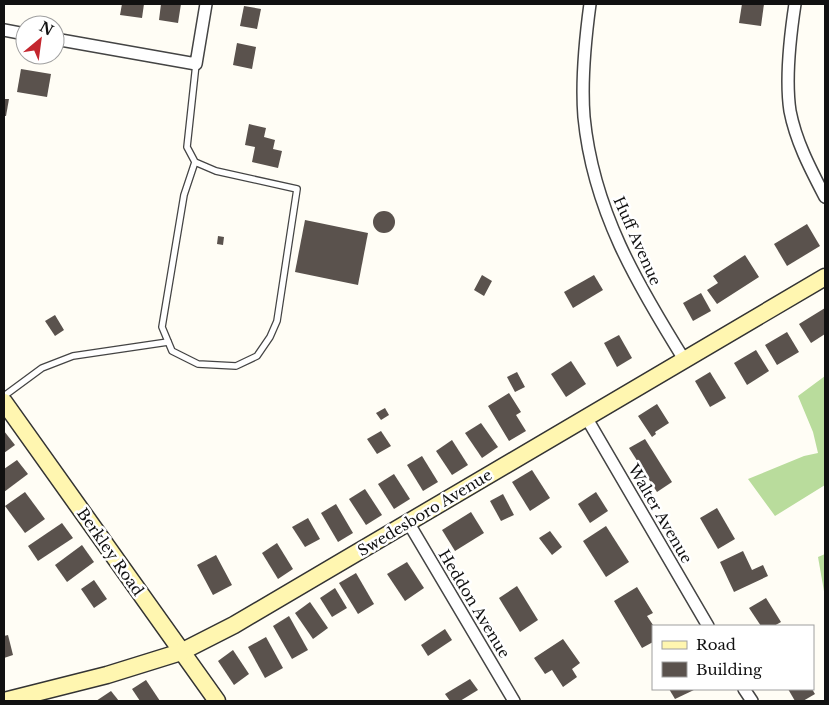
<svg xmlns="http://www.w3.org/2000/svg" width="829" height="705" font-family="'Libre Baskerville',serif">
  <rect width="100%" height="100%" fill="#fffdf5"/>
  <!-- forest -->
  <g fill="#b9dc9c">
    <path d="M825,376V485L775,516L748,479L804,456L818,453L813,432L798,396Z"/>
    <path d="M825,554V597L818,557Z"/>
  </g>
  <!-- building -->
  <g fill="#5a524d">
    <path d="M122,4H144L142,18L120,15Z"/>
    <path d="M161,4H181L178,23L159,20Z"/>
    <path d="M742,4H764L761,26L739,23Z"/>
    <path d="M244,6L261,9L257,29L240,26Z"/>
    <path d="M237,43L256,47L252,69L233,65Z"/>
    <path d="M21,69L51,74L47,97L17,92Z"/>
    <path d="M4,99H9L6,116H4Z"/>
    <path d="M249,124L266,128L264,137L275,140L273,149L282,151L278,168L252,162L255,147L245,145Z"/>
    <circle cx="384" cy="222" r="11"/>
    <path d="M305,220L368,233L358,285L295,272Z"/>
    <path d="M807,224L820,246L787,266L774,244Z"/>
    <path d="M218,236L224,237L223,245L217,244Z"/>
    <path d="M745,255L759,277L717,304L707,290L718,283L713,276Z"/>
    <path d="M482,275L492,281L484,296L474,290Z"/>
    <path d="M594,275L603,290L573,308L564,292Z"/>
    <path d="M701,293L711,311L693,321L683,303Z"/>
    <path d="M825,308V334L811,343L799,324Z"/>
    <path d="M55,315L64,330L55,336L45,321Z"/>
    <path d="M787,332L799,352L777,365L765,345Z"/>
    <path d="M619,335L632,358L617,367L604,343Z"/>
    <path d="M756,350L769,371L747,385L734,363Z"/>
    <path d="M571,361L586,384L566,397L551,374Z"/>
    <path d="M517,372L525,387L515,392L507,377Z"/>
    <path d="M710,372L726,398L710,407L695,381Z"/>
    <path d="M509,393L521,412L516,415L526,431L509,441L488,406Z"/>
    <path d="M657,404L669,423L655,432L656,434L652,437L638,416Z"/>
    <path d="M385,408L389,415L381,420L376,413Z"/>
    <path d="M481,423L498,447L482,458L465,433Z"/>
    <path d="M4,431L15,445L4,453Z"/>
    <path d="M381,431L391,446L377,454L367,439Z"/>
    <path d="M645,439L672,482L657,492L629,448Z"/>
    <path d="M452,440L468,465L452,475L436,451Z"/>
    <path d="M422,456L438,482L423,491L407,465Z"/>
    <path d="M17,460L28,474L4,492V469Z"/>
    <path d="M532,470L550,498L530,511L512,482Z"/>
    <path d="M394,474L410,499L394,509L378,484Z"/>
    <path d="M365,489L382,515L366,525L349,499Z"/>
    <path d="M25,492L45,519L25,533L5,506Z"/>
    <path d="M596,492L608,511L590,523L578,504Z"/>
    <path d="M503,494L514,515L501,521L490,501Z"/>
    <path d="M336,504L353,533L338,542L321,513Z"/>
    <path d="M717,508L735,539L718,549L700,518Z"/>
    <path d="M471,512L484,533L455,551L442,530Z"/>
    <path d="M308,518L320,539L305,547L292,527Z"/>
    <path d="M62,523L73,538L38,561L28,546Z"/>
    <path d="M606,526L629,562L606,577L583,541Z"/>
    <path d="M550,531L562,547L552,555L539,538Z"/>
    <path d="M277,543L293,569L278,579L262,553Z"/>
    <path d="M82,545L94,562L67,582L55,565Z"/>
    <path d="M743,551L752,570L763,565L768,576L734,592L720,562Z"/>
    <path d="M216,555L232,585L213,595L197,565Z"/>
    <path d="M407,562L424,588L405,601L387,574Z"/>
    <path d="M356,573L374,604L358,614L339,583Z"/>
    <path d="M94,580L107,599L94,608L81,589Z"/>
    <path d="M517,586L538,620L520,632L499,598Z"/>
    <path d="M637,587L653,613L647,616L653,625V642L642,648L614,601Z"/>
    <path d="M335,588L347,608L332,617L320,598Z"/>
    <path d="M766,598L781,622L774,626H761L749,608Z"/>
    <path d="M310,602L328,628L313,639L295,613Z"/>
    <path d="M289,616L308,650L292,659L273,626Z"/>
    <path d="M445,629L452,640L428,656L421,645Z"/>
    <path d="M8,635L13,655L4,658V636Z"/>
    <path d="M266,637L283,668L265,678L248,647Z"/>
    <path d="M563,639L580,663L572,669L577,677L563,687L552,670L545,674L534,658Z"/>
    <path d="M233,650L249,674L234,685L218,661Z"/>
    <path d="M470,679L478,690L460,701H450L445,694Z"/>
    <path d="M146,680L160,701H140L132,689Z"/>
    <path d="M669,689H696L675,699Z"/>
    <path d="M788,689H812L815,694L803,701H795Z"/>
    <path d="M111,691L119,701H96Z"/>
  </g>
  <g fill="none" stroke-linecap="round" stroke-linejoin="round">
    <!-- lane casing -->
    <g stroke="#444" stroke-width="8">
      <g id="lane">
        <path d="M195,162L184,195L162,327L172,351L198,364L236,366L257,356L270,337L277,321L297,189L216,171L195,162L187,147L196,64"/>
        <path d="M4,396L42,368L73,356L168,342"/>
      </g>
    </g>
    <!-- street casing -->
    <g stroke="#444" stroke-width="14">
      <g id="street">
        <path d="M590,4C585,41 581,80 584,117C593,210 637,284 685,361"/>
        <path d="M795,4C790,37 785,78 790,111C796,142 811,170 825,197"/>
        <path d="M4,30L25,34"/>
        <path d="M55,39L196,64L206,4"/>
        <path d="M586,417L708,626"/>
        <path d="M408,522L514,701"/>
        <path d="M744,689L752,701"/>
      </g>
    </g>
    <!-- secondary casing -->
    <g stroke="#333" stroke-width="19">
      <g id="secondary">
        <path d="M4,402L217,701"/>
        <path d="M4,701L107,675L181,652L234,625L825,277"/>
      </g>
    </g>
    <!-- lane -->
    <use href="#lane" stroke="#fff" stroke-width="5.5"/>
    <!-- street -->
    <use href="#street" stroke="#fff" stroke-width="11"/>
    <!-- secondary -->
    <use href="#secondary" stroke="#fff6b0" stroke-width="16"/>
  </g>
  <g text-anchor="middle" stroke-width="5" stroke-linejoin="round" paint-order="stroke">
    <!-- street labels -->
    <g font-size="15" fill="#111" stroke="#fff">
      <text transform="translate(637 241) rotate(66)" y="5">Huff Avenue</text>
      <text transform="translate(425 513) rotate(-31)" y="5">Swedesboro Avenue</text>
      <text transform="translate(660 514) rotate(60)" y="5">Walter Avenue</text>
      <text transform="translate(110 552) rotate(55)" y="5">Berkley Road</text>
      <text transform="translate(474 604) rotate(59)" y="5">Heddon Avenue</text>
    </g>
  </g>
  <!-- border -->
  <rect width="829" height="705" fill="none" stroke="#111111" stroke-width="10"/>
  <!-- legend -->
  <rect x="652" y="625" width="162" height="65" fill="#ffffff" stroke="#a0a0a0"/>
  <rect x="662" y="641" width="25" height="8" fill="#fff6b0" stroke="#a0a0a0"/>
  <text x="696" y="650" font-size="15" fill="#111111">Road</text>
  <rect x="662" y="662" width="25" height="15" fill="#5a524d" stroke="#a0a0a0"/>
  <text x="696" y="675" font-size="15" fill="#111111">Building</text>
  <!-- north arrow -->
  <g transform="translate(40 40) rotate(29)"><circle r="24" fill="#ffffff" stroke="#a0a0a0"/>
  <path d="M0-4L9 19L0 12L-9 19Z" fill="#c4262e"/>
  <text y="-8" font-size="14" font-weight="bold" text-anchor="middle" fill="#111111">N</text>
  </g>
</svg>
